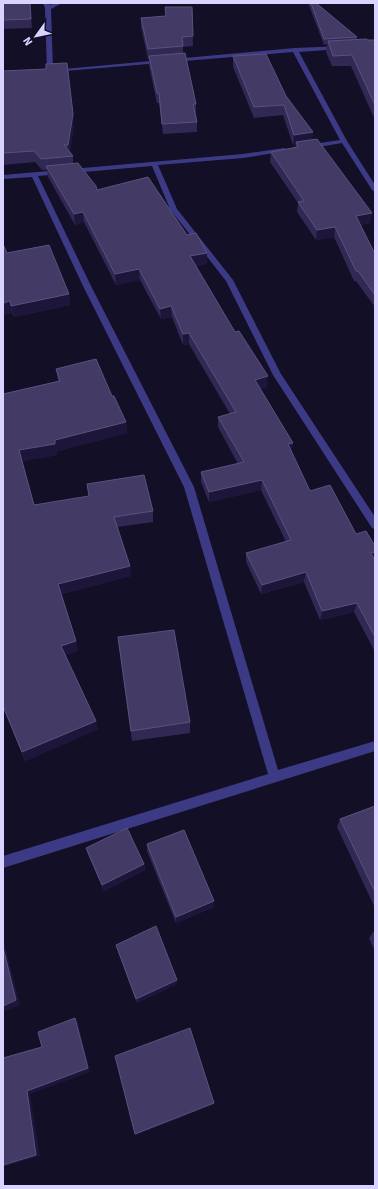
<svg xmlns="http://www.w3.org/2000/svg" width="378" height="1189" font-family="Signika,sans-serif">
  <rect width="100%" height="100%" fill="#130f26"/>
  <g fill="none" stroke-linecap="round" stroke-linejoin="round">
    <!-- street -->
    <g fill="#3d3a85" fill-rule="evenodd">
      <path d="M43,3H49L50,5L54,3H62L51,9L53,70L295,48L342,46V48L340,49L299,52L347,141L375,185V192L372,190L342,143L307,149L304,147L307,145L340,140L293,52L53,72L50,74L47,72L45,8Z"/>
      <path d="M284,148L286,149V151L243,158L158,165L177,209L233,280L281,374L375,517V529L372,528L273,375L226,281L170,209L152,166L38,176L91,286L194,487L278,770L375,741V751L3,868V856L268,774L184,487L83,286L32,177L3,179V175L243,154Z"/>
    </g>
  </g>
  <!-- wall -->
  <g fill="#312854">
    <path d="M3,3H30L32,28L3,29Z"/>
    <path d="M308,3H316L357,37V39L368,40H375V120L351,66H332L326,52L327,44L324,45Z"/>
    <path d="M192,7L193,46L183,47V53L196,104V114L197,122V132L163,134L159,103H157L149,66V59H148L141,27V18L166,16Z"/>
    <path d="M233,56L286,96L313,132L312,139L372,213L370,223L360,225L375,254V307L356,281H354L334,237L316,240L297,212L298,203L270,162L271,152L295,147L296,145H293L283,115L254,118L233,67Z"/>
    <path d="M3,71L74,125L70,152L73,156V164L97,190L187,235L207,253V264L196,266L267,387L260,389L293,443L291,452L310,491L356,534L375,561V652L354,612L320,620L304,582L261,594L246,562V553L286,542L261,490L209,502L201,482V472L238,464L218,427V417L230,414L189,344L183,345L172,317L161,319L140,280L116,285L84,222L75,225L48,177L47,170H42L35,162L3,165Z"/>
    <path d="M7,253L69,294L70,305L14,317L12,313L3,315Z"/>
    <path d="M56,369L112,396L126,422L127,433L57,451V455L22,461L34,505L153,511V522L117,527L131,576L61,594L78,651L65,655L98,729L25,761L3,707V394L58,381Z"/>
    <path d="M118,637L190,722V733L132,741Z"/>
    <path d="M375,806V908L337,827L340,819Z"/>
    <path d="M147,844L214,907L176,923L147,851Z"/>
    <path d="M86,848L144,864L145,870L104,891L88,854Z"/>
    <path d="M375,931V952L369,938L373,932Z"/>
    <path d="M116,945L177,980V984L137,1003Z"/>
  </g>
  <!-- shaded-wall -->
  <g fill="#1d163a">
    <path d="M73,114L74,125L69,157L68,145Z"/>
    <path d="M313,132L311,143L296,142V145H293L294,135Z"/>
    <path d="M83,212L84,222L75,225L74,214Z"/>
    <path d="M372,213L370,223L354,226L356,216Z"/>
    <path d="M335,227L334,237L316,240L317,230Z"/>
    <path d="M207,253V264L190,267V256Z"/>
    <path d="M139,269L140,280L116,285L115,274Z"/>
    <path d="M69,294L70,305L14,317L11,306Z"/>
    <path d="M10,301L12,313L3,315V303Z"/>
    <path d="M171,306L172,317L161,319L160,309Z"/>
    <path d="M189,333V344L183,345V334Z"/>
    <path d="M268,376L267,387L254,390L255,380Z"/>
    <path d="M126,422L127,433L57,451V455L22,461L19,450L55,440Z"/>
    <path d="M293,443L291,453L288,444Z"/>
    <path d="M262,480L261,490L209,502V492Z"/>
    <path d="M375,552V561L371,553Z"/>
    <path d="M130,566L131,576L60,594L58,584Z"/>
    <path d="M306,572L304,582L261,594L262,585Z"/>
    <path d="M357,603L354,612L320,620L322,611Z"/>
    <path d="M76,641L78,651L63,655L61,646Z"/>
    <path d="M96,721L98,729L25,761L22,752Z"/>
    <path d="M144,864L145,870L104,891L102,885Z"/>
    <path d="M214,901V907L176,923V917Z"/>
    <path d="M3,937L20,1005L3,1012Z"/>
    <path d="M177,980V984L137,1003L136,999Z"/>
    <path d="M75,1018L78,1023L90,1072L30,1094L40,1156L3,1167V1165L27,1091Z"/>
    <path d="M214,1103L213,1105L136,1135L135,1134Z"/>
  </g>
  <!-- building -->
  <g fill="#433a66" stroke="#5a527e">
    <path d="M3,3H30L31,19L3,20Z"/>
    <path d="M311,3H316L357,37L324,39Z"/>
    <path d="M165,7H192L193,36L182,37L183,46L148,49L141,18L166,16Z"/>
    <path d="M366,39L368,40H375V105L352,55L333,56L328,41Z"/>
    <path d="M185,53L196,104H193L197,122L162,124L159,93H157L149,56Z"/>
    <path d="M266,54L286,96L313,132L294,135L284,105L254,107L233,56Z"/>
    <path d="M67,63L73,114L68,145H64L73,156L41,159L34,151L3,153V71L46,69V64Z"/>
    <path d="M317,139L372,213L356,216L375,254V295L358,271H356L335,227L317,230L298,202L304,201L271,152L298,147L296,142Z"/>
    <path d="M78,163L96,186L97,190L148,177L187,235L196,233L207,253L190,256L235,332L239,331L268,376L255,380L293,443L288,444L310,491L330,485L356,534L366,531L375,546V552L371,553L375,561V637L357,603L322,611L306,572L262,585L246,553L291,540L262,480L209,492L201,472L244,462L218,417L236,412L189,333L183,334L171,306L160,309L139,269L115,274L83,212L74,214L46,166Z"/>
    <path d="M3,244L7,253L49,245L69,294L11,306L10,301L3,303Z"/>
    <path d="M96,359L112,396H114L126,422L55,440V444L19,450L34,505L89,496L87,484L144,475L153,511L114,517L130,566L58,584L76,641L61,646L96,721L22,752L3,706V394L60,381L56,369Z"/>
    <path d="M174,630L190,722L131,731L118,637Z"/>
    <path d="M375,806V892L340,819Z"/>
    <path d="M127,828L144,864L102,885L86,848Z"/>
    <path d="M184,830L214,901L176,917L147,844Z"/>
    <path d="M156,926L177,980L136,999L116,945Z"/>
    <path d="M3,947L16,1000L3,1006Z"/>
    <path d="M75,1018L88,1068L27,1091L36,1155L3,1165V1058L42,1047L38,1032Z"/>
    <path d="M190,1028L214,1103L135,1134L115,1056Z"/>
  </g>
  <!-- border -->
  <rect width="378" height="1189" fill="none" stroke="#d9d4ff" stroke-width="8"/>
  <!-- north arrow -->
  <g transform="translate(36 36) rotate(237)" stroke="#130f26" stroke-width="3" paint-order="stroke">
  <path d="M0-3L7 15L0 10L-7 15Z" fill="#d9d4ff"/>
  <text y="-6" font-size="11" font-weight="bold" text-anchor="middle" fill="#d9d4ff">N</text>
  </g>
</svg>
